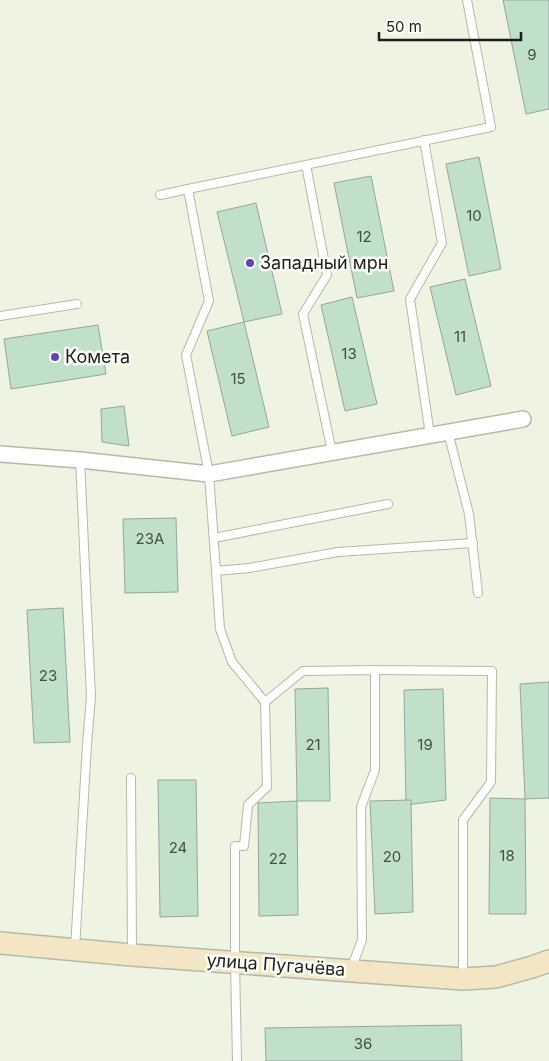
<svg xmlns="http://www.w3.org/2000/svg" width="549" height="1061" font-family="Inter,sans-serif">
  <rect width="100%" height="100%" fill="#eef3e2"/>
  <!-- building -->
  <g fill="#c0e0c9" stroke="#97a69b">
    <path d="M503,0H549V109L526,114Z"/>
    <path d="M479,157L501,269L469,276L446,164Z"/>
    <path d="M371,176L394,291L357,298L334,183Z"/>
    <path d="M256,203L282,314L244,322L217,212Z"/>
    <path d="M465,279L491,386L456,395L430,287Z"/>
    <path d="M352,297L377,404L345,411L321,305Z"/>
    <path d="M244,322L269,427L232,436L207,331Z"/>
    <path d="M98,325L106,374L11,389L4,339Z"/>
    <path d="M124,406L129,446L102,442L101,409Z"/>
    <path d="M176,518L178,592L125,593L123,519Z"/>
    <path d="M63,608L70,742L34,743L27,610Z"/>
    <path d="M549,682V798L525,799L520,684Z"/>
    <path d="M328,688L330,801H297L295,689Z"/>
    <path d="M443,689L446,800L406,805L404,690Z"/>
    <path d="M158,780H196L198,916L160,917Z"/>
    <path d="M490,798L525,799L526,914H489Z"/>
    <path d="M411,800L413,912L375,914L370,801Z"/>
    <path d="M297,801L298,915L259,916L258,803Z"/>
    <path d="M461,1025L462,1061H266L265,1028Z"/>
  </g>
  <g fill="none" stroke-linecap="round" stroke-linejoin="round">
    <!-- lane casing -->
    <g stroke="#b4baa9" stroke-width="10">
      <g id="lane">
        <path d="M467,0L491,127L188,189L209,301L186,355L209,474L216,571L249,568L338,552L473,543"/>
        <path d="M424,140L442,243L410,299L430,435"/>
        <path d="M306,165L327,275L303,314L332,452"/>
        <path d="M160,195L188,189"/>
        <path d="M0,316L77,304"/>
        <path d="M448,432L469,514L478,593"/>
        <path d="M214,538L388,504"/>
        <path d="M216,571L220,629L232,662L265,702L267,787L248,805L244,846H235V962L237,1061"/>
        <path d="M375,670L492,671L491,782L463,820V979"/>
        <path d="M265,702L303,671L375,670V770L361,807L362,940L351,969"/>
        <path d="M131,778L132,954"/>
        <path d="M75,949L87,744L91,697L80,460"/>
      </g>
    </g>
    <!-- street casing -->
    <g stroke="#b4baa9" stroke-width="18">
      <path id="street" d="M0,454L80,460L209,474L523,419"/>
    </g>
    <!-- secondary casing -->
    <g stroke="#b4baa9" stroke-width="24">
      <path id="secondary" d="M0,943L132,955L463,979L496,977L532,967L549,961"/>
    </g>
    <!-- lane -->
    <use href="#lane" stroke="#fff" stroke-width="8"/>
    <!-- street -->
    <use href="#street" stroke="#fff" stroke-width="15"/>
    <!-- secondary -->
    <use href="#secondary" stroke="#f3e6c5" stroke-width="21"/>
  </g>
  <!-- markers -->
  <g fill="#5f44bd" stroke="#fdfffb" stroke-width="2">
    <circle cx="250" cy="263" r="5"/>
    <circle cx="55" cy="357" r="5"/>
  </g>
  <g text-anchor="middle" stroke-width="5" stroke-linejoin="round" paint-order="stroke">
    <!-- number labels -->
    <g font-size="15" fill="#464e44">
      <text x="532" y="60">9</text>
      <text x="474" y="221">10</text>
      <text x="364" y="242">12</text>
      <text x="460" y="342">11</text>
      <text x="349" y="359">13</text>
      <text x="238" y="384">15</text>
      <text x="150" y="544">23А</text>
      <text x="48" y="681">23</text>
      <text x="313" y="750">21</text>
      <text x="425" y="750">19</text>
      <text x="178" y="853">24</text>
      <text x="507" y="861">18</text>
      <text x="392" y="862">20</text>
      <text x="278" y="864">22</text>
      <text x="363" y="1049">36</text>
    </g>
    <!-- poi labels -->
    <g font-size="18" fill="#1d1e18" stroke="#fdfffb" text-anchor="start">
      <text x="260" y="269">Западный мрн</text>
      <text x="65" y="363">Комета</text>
    </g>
    <!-- street labels -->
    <g font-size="18" fill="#1d1e18" stroke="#fdfffb">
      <text transform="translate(276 965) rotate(4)" y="6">улица Пугачёва</text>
    </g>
  </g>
  <!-- scale -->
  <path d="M379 32v8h142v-8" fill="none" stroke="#1d1e18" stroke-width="2.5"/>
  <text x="386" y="32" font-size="15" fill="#1d1e18" stroke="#fdfffb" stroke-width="4" paint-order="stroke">50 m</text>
</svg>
